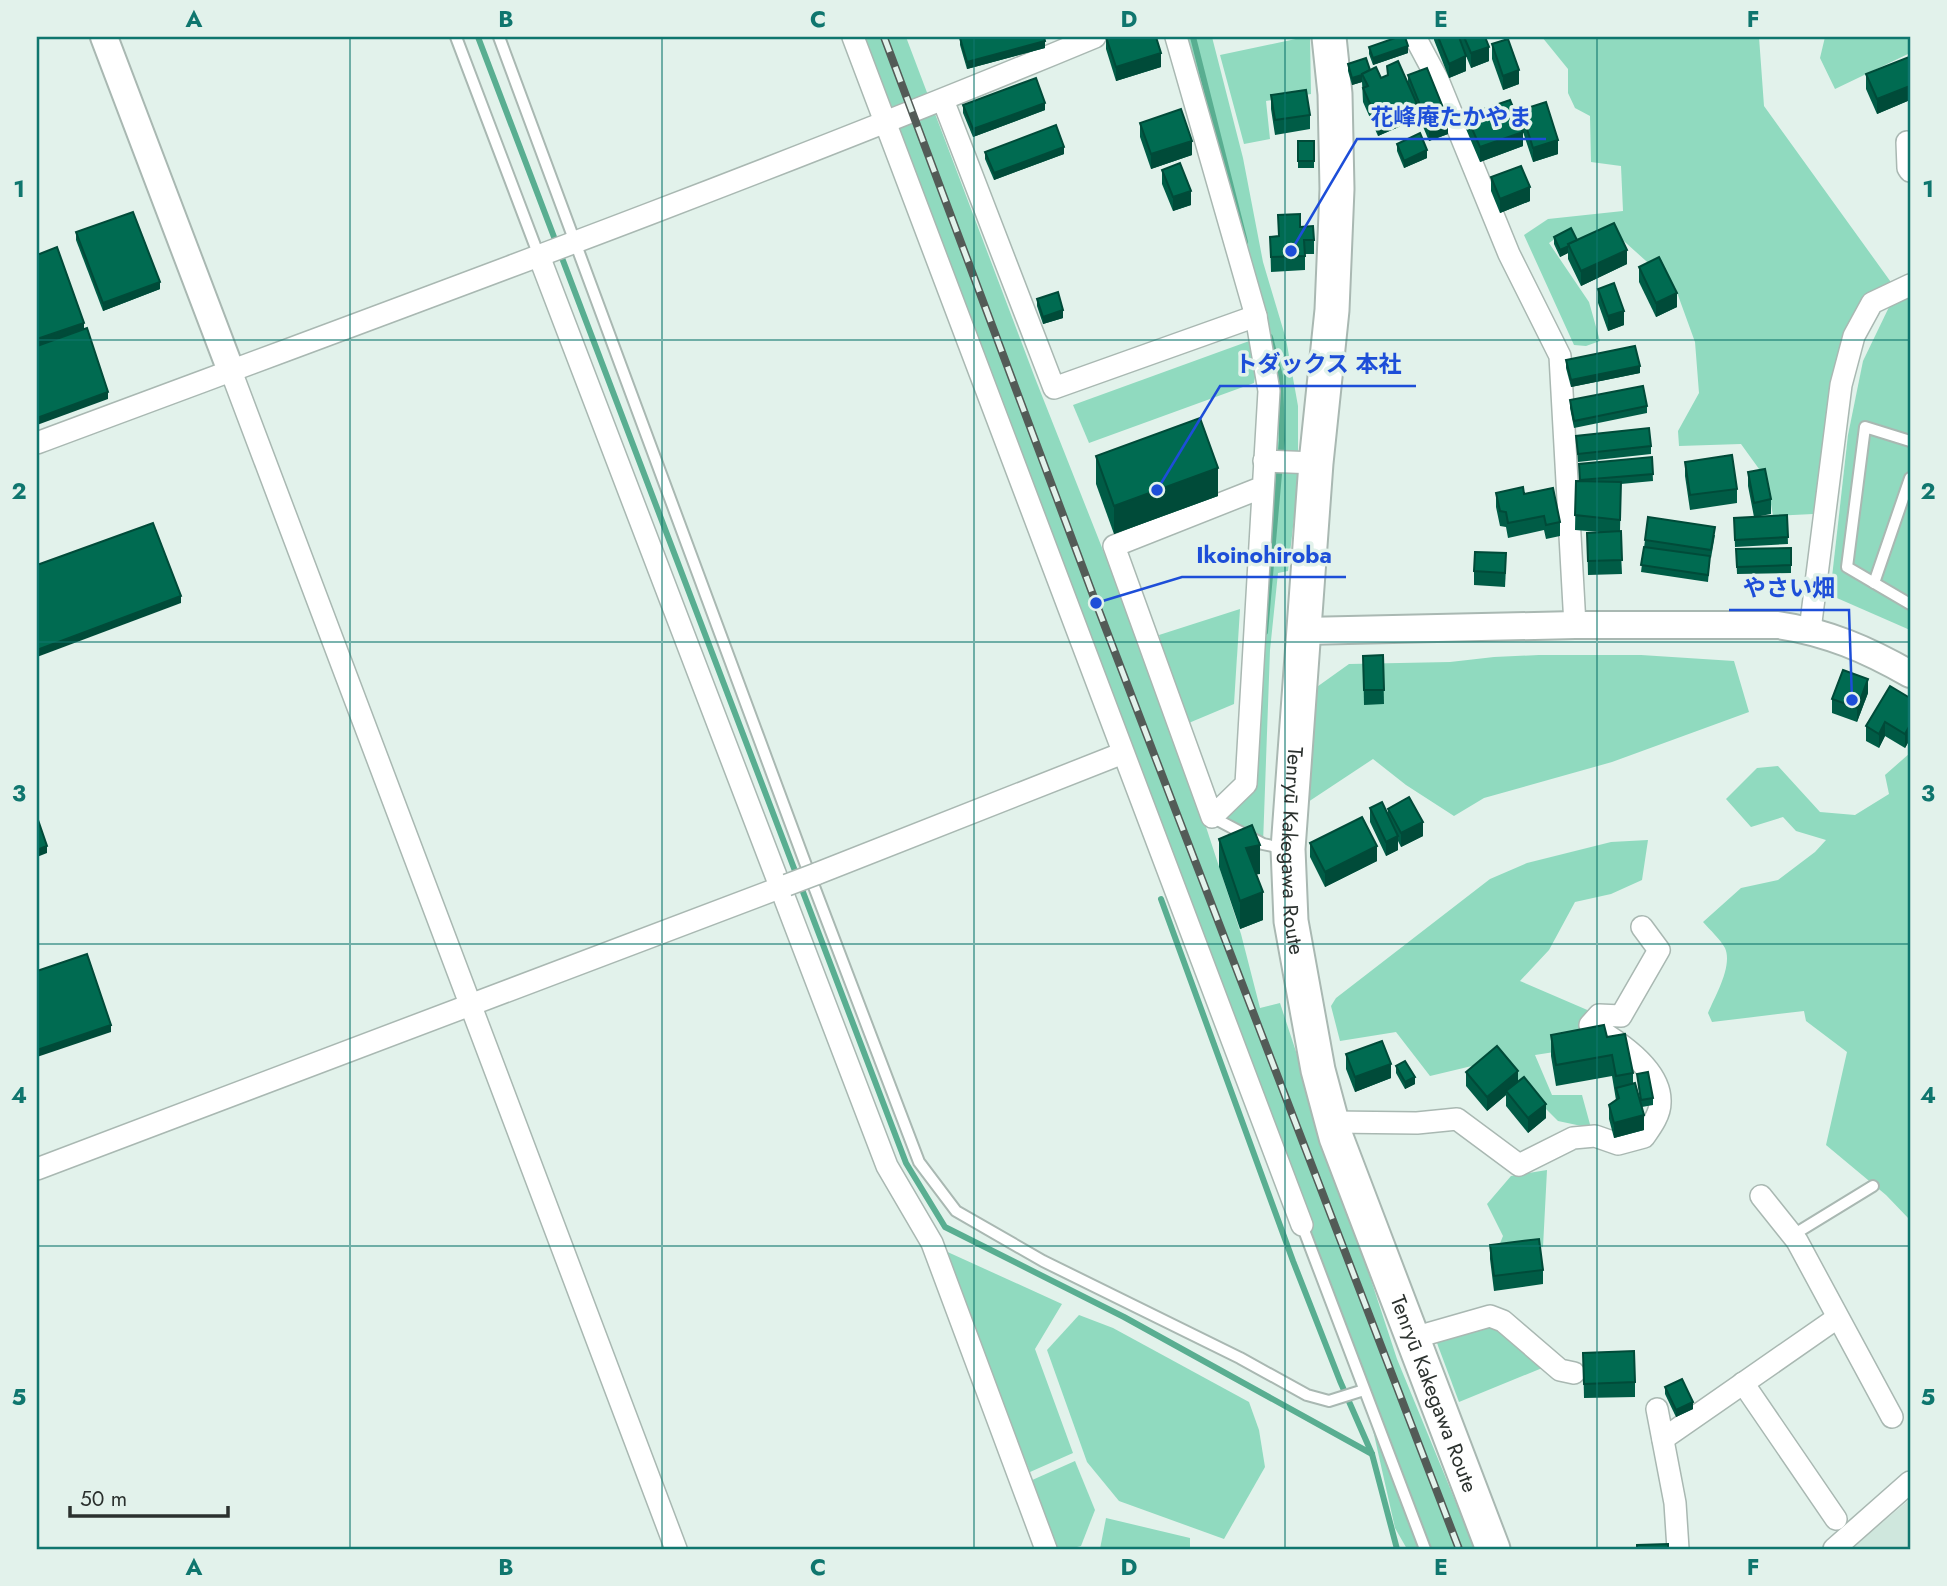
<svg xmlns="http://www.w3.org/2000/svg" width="1947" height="1586" font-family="Jost,'Noto Sans JP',sans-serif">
  <rect width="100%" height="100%" fill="#e2f2eb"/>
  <!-- built -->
  <path fill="#cfe7dd" d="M1910,1499V1549H1851Z"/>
  <!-- green -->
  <g fill="#90dabf">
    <path d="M860,37H906L1035,378L1176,735L1241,934L1260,1008L1280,1003L1397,1359L1475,1549H1407L1395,1528L1364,1390L1306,1218Z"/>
    <path d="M1180,37H1212L1243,158L1263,262L1286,339L1298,406V483L1288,571L1278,573L1270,650L1263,844L1211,815L1246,784L1270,406Z"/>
    <path d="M1305,37H1310L1311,94L1266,101L1270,139L1244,144L1220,55Z"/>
    <path d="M1542,37H1759L1764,106L1893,285L1854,336L1813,514L1773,516L1767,480L1741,444L1679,446L1678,431L1699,393L1695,342L1675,287L1616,234L1582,246L1568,230L1549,243L1589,302L1600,341L1586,346L1574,345L1524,235L1548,219L1623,211L1621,166L1591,162L1590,116L1575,108L1568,93V69Z"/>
    <path d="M1825,37H1910V56L1908,54L1835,89L1820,58Z"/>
    <path d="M1910,288V630L1830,595L1848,435L1863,361L1890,305Z"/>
    <path d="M1252,340L1257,365L1254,383L1089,443L1073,405Z"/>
    <path d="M1240,609L1234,704L1184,725L1159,635Z"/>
    <path d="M1539,655H1641L1734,661L1749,712L1612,762L1484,798L1454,816L1406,785L1373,759L1308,802L1314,689L1349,664L1450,662L1494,657Z"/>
    <path d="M1910,753V1220L1886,1195L1826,1145L1847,1052L1806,1021L1804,1011L1712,1022L1708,1013C1715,996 1733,966 1725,948C1720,939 1710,930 1703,922L1741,888L1778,880L1815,852L1826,840L1796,831L1783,817L1751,827L1726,799L1757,768L1778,766L1820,812L1855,815L1889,794L1885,775Z"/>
    <path d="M1648,840L1642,880L1611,894L1575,902L1549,950L1520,981L1599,1015L1619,1042L1535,1055L1552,1095H1582L1591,1128L1558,1121L1497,1060L1430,1076L1396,1032L1340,1041L1331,1006L1336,998L1490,879L1527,863L1611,842Z"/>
    <path d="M1547,1170L1543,1247L1497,1251L1503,1236L1487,1204L1511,1176Z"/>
    <path d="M941,1249L1062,1304L1035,1349L1073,1453L1030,1472Z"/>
    <path d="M1079,1315L1113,1328L1249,1402L1259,1430L1265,1467L1224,1539L1119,1501L1087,1462L1047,1350Z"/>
    <path d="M1485,1319L1547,1366L1459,1402L1431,1327Z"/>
    <path d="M1075,1461L1095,1510L1081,1546L1069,1549H1056L1030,1481Z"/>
    <path d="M1106,1518L1190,1538V1549H1100Z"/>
  </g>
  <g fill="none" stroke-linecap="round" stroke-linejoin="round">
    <!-- stream -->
    <g stroke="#59ae91" stroke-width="6">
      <path d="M478,37L906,1163L945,1227L1124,1317L1372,1454"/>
      <path d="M1193,37L1245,242"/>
      <path d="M1265,632L1282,440L1280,376L1270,337"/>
      <path d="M1161,899L1293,1261L1340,1381L1372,1454L1397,1549"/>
    </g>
    <!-- service casing -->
    <g stroke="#a9b8b2" stroke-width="14">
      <g id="service">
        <path d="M456,37L539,256"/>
        <path d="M499,37L810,876L919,1162L956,1211L1043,1261L1240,1358L1307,1395L1329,1401L1364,1390"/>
        <path d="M1910,441L1865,427L1847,567L1910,604"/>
        <path d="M1874,583L1910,478"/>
        <path d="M1212,817L1263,844L1286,849"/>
        <path d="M1302,1225L1425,1549"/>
        <path d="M1793,1235L1873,1186"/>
      </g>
    </g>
    <!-- minor casing -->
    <g stroke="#a9b8b2" stroke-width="24">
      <g id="minor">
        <path d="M853,37L1302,1225"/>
        <path d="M1176,37L1256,316L1269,391L1246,784L1212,817L1114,546L1263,487"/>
        <path d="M1415,37L1438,80L1509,254L1560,356L1575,625"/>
        <path d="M943,100L1054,388L1256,316"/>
        <path d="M1907,142L1908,168L1910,171"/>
        <path d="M539,256L887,1166L932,1243L1046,1549"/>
        <path d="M231,371L676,1549"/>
        <path d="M37,443C391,311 746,182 1095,37"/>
        <path d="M1264,461L1316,463"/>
        <path d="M1810,630L1841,385L1854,336L1872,303L1910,285"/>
        <path d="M816,874L1123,753"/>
        <path d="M1332,1122L1417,1123L1457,1119L1519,1165L1573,1138L1595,1136L1618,1144L1644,1137C1651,1127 1660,1115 1660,1103C1662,1069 1615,1039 1590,1025L1599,1015L1621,1016L1659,950L1642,927"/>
        <path d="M37,1169L787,885"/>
        <path d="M1761,1196L1797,1241L1892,1417"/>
        <path d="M1413,1338L1490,1316L1503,1321L1560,1370L1574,1373"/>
        <path d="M1743,1383L1836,1519"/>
        <path d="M1657,1409L1675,1503L1678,1549"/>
        <path d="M1663,1439L1837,1318"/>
        <path d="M1834,1549L1910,1482"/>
      </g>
    </g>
    <!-- tertiary casing -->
    <g stroke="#a9b8b2" stroke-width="30">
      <g id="tertiary">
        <path d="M104,37L231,371"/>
        <path d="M1304,631L1575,625H1778C1827,632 1868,650 1910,674"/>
      </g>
    </g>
    <!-- primary casing -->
    <g stroke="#a9b8b2" stroke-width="37">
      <g id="primary">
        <path id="s1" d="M1329,37L1335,94L1337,189L1332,310L1316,463L1288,849L1291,921L1318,1070L1336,1137L1493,1549"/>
      </g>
    </g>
    <!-- service -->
    <use href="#service" stroke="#fff" stroke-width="10"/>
    <!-- minor -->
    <use href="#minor" stroke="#fff" stroke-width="21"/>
    <!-- tertiary -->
    <use href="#tertiary" stroke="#fff" stroke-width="26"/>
    <!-- primary -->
    <use href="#primary" stroke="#fff" stroke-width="33"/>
    <!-- rail casing -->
    <g stroke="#535b57" stroke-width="8">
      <path id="rail" d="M884,37L1096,603L1459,1549"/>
    </g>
    <!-- rail -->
    <use href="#rail" stroke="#e2f2eb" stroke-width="5" stroke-dasharray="16" stroke-linecap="butt"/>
    <!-- minor-bridge casing -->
    <g stroke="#a9b8b2" stroke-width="24" stroke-linecap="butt">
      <path id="minor-bridge" d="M787,885L816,874"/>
    </g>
    <!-- minor-bridge -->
    <use href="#minor-bridge" stroke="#fff" stroke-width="21"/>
  </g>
  <!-- wall -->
  <g fill="#005c46">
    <path d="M1106,37H1156L1161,67L1116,81L1106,49Z"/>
    <path d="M1434,37H1485L1489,61L1471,68L1464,51L1466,71L1449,78L1434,40Z"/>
    <path d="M960,38L1045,48L967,69L960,45Z"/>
    <path d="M1492,44L1519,84L1503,90L1492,59Z"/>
    <path d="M1369,47L1408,53L1373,65L1369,54Z"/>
    <path d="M1910,60V100L1877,114L1866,89V74Z"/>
    <path d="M1348,64L1370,70L1381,78L1387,75V66L1408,84V75L1448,134L1429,141L1417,112V119L1378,136L1363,102L1362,82L1352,85L1348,71Z"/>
    <path d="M1271,95L1310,115V129L1275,135L1271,109Z"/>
    <path d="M963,105L1045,110L973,137L963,113Z"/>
    <path d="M1521,110L1558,154L1533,162L1523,132V146L1480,162L1466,129V115L1521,124Z"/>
    <path d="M1140,123L1192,155L1151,169L1140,137Z"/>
    <rect x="1298" y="141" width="16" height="27"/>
    <path d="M1397,144L1427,158L1404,168L1397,151Z"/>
    <path d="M985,152L1064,154L994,180L985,159Z"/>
    <path d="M1162,170L1191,205L1173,211L1162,184Z"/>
    <path d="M1491,177L1530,201L1500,213L1491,191Z"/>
    <path d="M1278,215L1300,227L1314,240V254H1305V270L1271,272L1270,237L1278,236Z"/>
    <path d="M76,232L160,289L103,311L76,240Z"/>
    <path d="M1554,237L1577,240L1627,264L1581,286L1568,259V253L1560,257L1554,244Z"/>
    <path d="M1639,267L1677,307L1656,317L1639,282Z"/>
    <path d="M1598,289L1624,325L1608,331L1598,303Z"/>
    <path d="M1037,299L1063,318L1043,324L1037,306Z"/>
    <path d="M1566,360L1640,373L1571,387L1566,368Z"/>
    <path d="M1570,400L1647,406V413L1574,428L1570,408Z"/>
    <path d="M1576,436L1651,446V454L1578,462Z"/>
    <path d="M1096,456L1218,496L1114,534L1096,484Z"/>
    <path d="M1652,457L1653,481L1621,484L1620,531L1622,574L1588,575L1587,533L1600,532L1575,530L1576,481H1580L1579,464Z"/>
    <path d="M1685,462L1737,489V503L1690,510L1685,476Z"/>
    <path d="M1748,472L1771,499V514L1755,517L1787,515L1788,544L1735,547L1734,518L1754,517L1748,486Z"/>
    <path d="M1496,493L1524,494L1560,522V536L1546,539L1544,530L1508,538L1506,527L1500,526L1496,507Z"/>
    <path d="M1715,535L1711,558L1710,557L1708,582L1641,572L1645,540Z"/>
    <path d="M1791,548V573L1737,574L1736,549Z"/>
    <path d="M1506,568L1505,587L1474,585V571Z"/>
    <path d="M1383,655L1384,704L1364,705L1363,656Z"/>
    <path d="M1868,693L1857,722L1832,713V699Z"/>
    <path d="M1910,698V739L1905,748L1885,736L1879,748L1866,741V726Z"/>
    <path d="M1370,808L1388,816V809L1423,836L1401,847L1398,841V850L1386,856L1370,822Z"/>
    <path d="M1219,839L1260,874H1256L1263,920L1240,929L1219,867Z"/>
    <path d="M1310,843L1377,861L1325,887L1310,857Z"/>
    <path d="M1551,1035L1607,1037L1633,1073V1084L1640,1100L1637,1074L1653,1098V1105L1642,1107L1644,1130L1614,1138L1609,1119V1105L1616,1100L1612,1076L1556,1086L1551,1056Z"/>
    <path d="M1346,1054L1391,1078L1355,1092L1346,1069Z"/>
    <path d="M1396,1066L1415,1084L1405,1089L1396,1073Z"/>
    <path d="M1466,1072L1518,1082L1546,1118L1528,1133L1506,1106V1095L1487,1111L1466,1086Z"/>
    <path d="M1490,1245L1543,1270V1284L1494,1291L1490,1259Z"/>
    <path d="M1583,1353L1635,1382V1397L1584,1398Z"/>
    <path d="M1665,1387L1693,1409L1676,1417L1665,1394Z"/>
  </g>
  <!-- shaded-wall -->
  <g fill="#004b39">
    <path d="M1045,41V48L967,69V62Z"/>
    <path d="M1408,46V53L1373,65V58Z"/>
    <path d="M1489,47V61L1471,68V53Z"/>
    <path d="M1161,53V67L1116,81V67Z"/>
    <path d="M1466,56V71L1449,78V64Z"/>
    <path d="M1519,70V84L1503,90V76Z"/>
    <path d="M1362,75V82L1352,85V78Z"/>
    <path d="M1910,86V100L1877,114V99Z"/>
    <path d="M1045,103V110L973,137V129Z"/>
    <path d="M1417,104V119L1378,136V122Z"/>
    <path d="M1448,120V134L1429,141V127Z"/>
    <path d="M1523,132V146L1480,162V147Z"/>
    <path d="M1558,140V154L1533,162V148Z"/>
    <path d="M1192,141V155L1151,169V154Z"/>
    <path d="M1064,147V154L994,180V173Z"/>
    <path d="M1427,150V158L1404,168V161Z"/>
    <path d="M1530,187V201L1500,213V199Z"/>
    <path d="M1191,191V205L1173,211V197Z"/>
    <path d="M1568,246V253L1560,257V250Z"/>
    <path d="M1627,250V264L1581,286V271Z"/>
    <path d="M160,282V289L103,311V303Z"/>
    <path d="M1677,293V307L1656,317V303Z"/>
    <path d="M1063,310V318L1043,324V317Z"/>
    <path d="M1624,311V325L1608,331V316Z"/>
    <path d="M84,323V330L37,346V339Z"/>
    <path d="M1640,366V373L1571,387V380Z"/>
    <path d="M108,392V399L37,425V418Z"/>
    <path d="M1218,468V496L1114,534V506Z"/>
    <path d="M181,596V603L37,657V650Z"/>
    <path d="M1868,679V693L1857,722V708Z"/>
    <path d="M1885,722V736L1879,748V734Z"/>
    <path d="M1910,725V739L1905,748V734Z"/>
    <path d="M1423,822V836L1401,847V833Z"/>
    <path d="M1398,836V850L1386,856V842Z"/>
    <path d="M1260,845V874L1246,876V848Z"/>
    <path d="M47,846V853L37,857V850Z"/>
    <path d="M1377,846V861L1325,887V872Z"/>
    <path d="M1263,892V920L1240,929V901Z"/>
    <path d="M111,1025V1032L37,1057V1050Z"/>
    <path d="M1391,1064V1078L1355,1092V1077Z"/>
    <path d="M1518,1071V1085L1506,1091V1095L1487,1111V1097Z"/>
    <path d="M1415,1077V1084L1405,1089V1082Z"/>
    <path d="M1546,1104V1118L1528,1133V1118Z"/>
    <path d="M1644,1115V1130L1614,1138V1123Z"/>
    <path d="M1693,1402V1409L1676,1417V1410Z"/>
  </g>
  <!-- building -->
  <g fill="#006b51" stroke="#004b39" stroke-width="2">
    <path d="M966,37H1044L1045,41L967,62L960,38Z"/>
    <path d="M1106,37H1156L1161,53L1116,67Z"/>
    <path d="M1398,37H1405L1408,46L1373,58L1369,47Z"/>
    <path d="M1438,37H1459L1466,56L1449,64Z"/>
    <path d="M1464,37H1485L1489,47L1471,53Z"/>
    <path d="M1508,39L1519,70L1503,76L1492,44Z"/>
    <path d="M1909,57L1910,60V86L1877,99L1866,74Z"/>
    <path d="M1366,58L1370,70L1362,74V75L1352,78L1348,64Z"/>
    <path d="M1398,61L1417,104L1378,122L1363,88L1368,86L1362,74L1376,67L1381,78L1388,75L1387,66Z"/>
    <path d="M1427,68L1448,120L1429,127L1408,75Z"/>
    <path d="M1036,78L1045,103L973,129L963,105Z"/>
    <path d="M1306,90L1310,115L1275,120L1271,95Z"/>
    <path d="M1510,100L1523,132L1480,147L1466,115Z"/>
    <path d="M1546,102L1558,140L1533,148L1521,110Z"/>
    <path d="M1181,109L1192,141L1151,154L1140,123Z"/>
    <path d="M1056,125L1064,147L994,173L985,152Z"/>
    <path d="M1420,133L1427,150L1404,161L1397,144Z"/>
    <rect x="1298" y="141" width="16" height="20"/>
    <path d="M1180,163L1191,191L1173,197L1162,170Z"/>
    <path d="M1521,166L1530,187L1500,199L1491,177Z"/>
    <path d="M133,212L160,282L103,303L76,232Z"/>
    <path d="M1300,214V227L1313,226L1314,240H1304L1305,256L1271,257L1270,237L1279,236L1278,215Z"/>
    <path d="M1614,223L1627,250L1581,271L1568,244Z"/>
    <path d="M1571,228L1577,240L1568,244L1569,246L1560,250L1554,237Z"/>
    <path d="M57,247L84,323L37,339V255Z"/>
    <path d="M1659,257L1677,293L1656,303L1639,267Z"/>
    <path d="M1614,283L1624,311L1608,316L1598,289Z"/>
    <path d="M1058,292L1063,310L1043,317L1037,299Z"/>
    <path d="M87,328L108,392L37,418V346Z"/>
    <path d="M1635,346L1640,366L1571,380L1566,360Z"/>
    <path d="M1643,386L1647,406L1574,421L1570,400Z"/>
    <path d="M1200,418L1218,468L1114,506L1096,456Z"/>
    <path d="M1649,428L1651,446L1578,454L1576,436Z"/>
    <path d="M1732,455L1737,489L1690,495L1685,462Z"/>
    <path d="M1652,457L1653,474L1580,480L1579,464Z"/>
    <path d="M1765,469L1771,499L1754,503L1748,472Z"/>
    <path d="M1576,481L1621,482L1620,520L1575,515Z"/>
    <path d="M1523,487L1524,494L1553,488L1560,522L1546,525L1544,516L1508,523L1506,512L1500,511L1496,493Z"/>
    <path d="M1787,515L1788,537L1735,540L1734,518Z"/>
    <path d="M1648,517L1715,527L1711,550L1645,540Z"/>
    <path d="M153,523L181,596L37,650V565Z"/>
    <path d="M1621,531L1622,560L1588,561L1587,533Z"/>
    <path d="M1644,547L1710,556L1708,575L1641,565Z"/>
    <path d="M1791,548V565L1737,567L1736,549Z"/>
    <path d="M1475,552L1506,553L1505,573L1474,571Z"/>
    <path d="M1383,655L1384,690H1364L1363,656Z"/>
    <path d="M1843,670L1868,679L1857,708L1832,699Z"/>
    <path d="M1890,686L1910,698V725L1905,734L1885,722L1879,734L1866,726Z"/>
    <path d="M1409,797L1423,822L1401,833L1388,809Z"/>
    <path d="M1382,802L1398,836L1386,842L1370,808Z"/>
    <path d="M37,817L47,846L37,850Z"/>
    <path d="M1362,817L1377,846L1325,872L1310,843Z"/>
    <path d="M1252,825L1260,845L1246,848L1263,892L1240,901L1219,839Z"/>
    <path d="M87,954L111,1025L37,1050V971Z"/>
    <path d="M1604,1025L1607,1037L1625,1034L1633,1073L1616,1076L1612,1055L1556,1065L1551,1035Z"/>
    <path d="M1382,1041L1391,1064L1355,1077L1346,1054Z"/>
    <path d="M1497,1046L1518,1071L1487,1097L1466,1072Z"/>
    <path d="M1405,1061L1415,1077L1405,1082L1396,1066Z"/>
    <path d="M1648,1072L1653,1098L1641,1100L1637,1074Z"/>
    <path d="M1524,1077L1546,1104L1528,1118L1506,1091Z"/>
    <path d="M1635,1083L1644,1115L1614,1123L1609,1105L1619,1098L1616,1088Z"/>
    <path d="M1539,1239L1543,1270L1494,1276L1490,1245Z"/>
    <path d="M1634,1351L1635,1382L1584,1384L1583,1353Z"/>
    <path d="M1682,1379L1693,1402L1676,1410L1665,1387Z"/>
    <path d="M1668,1544V1549H1637V1545Z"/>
  </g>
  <!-- grid -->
  <path fill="none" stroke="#0f766e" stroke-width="2" stroke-opacity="0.55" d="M350,37V1549M662,37V1549M974,37V1549M1285,37V1549M1597,37V1549M37,340H1910M37,642H1910M37,944H1910M37,1246H1910"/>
  <g text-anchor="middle" stroke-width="7" stroke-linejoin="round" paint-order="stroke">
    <!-- street labels -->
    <g font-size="21" fill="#2b312e" stroke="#e2f2eb">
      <text dy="7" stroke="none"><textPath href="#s1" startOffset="816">Tenryū Kakegawa Route</textPath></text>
      <text dy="7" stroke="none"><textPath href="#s1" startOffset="1382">Tenryū Kakegawa Route</textPath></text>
    </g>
  </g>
  <!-- callouts -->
  <path fill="none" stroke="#1d4ed8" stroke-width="2.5" d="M1291 251L1357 139H1546M1157 490L1220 386H1416M1096 603L1182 577H1346M1852 700L1849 610H1729"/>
  <g fill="#1d4ed8" stroke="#e2f2eb" stroke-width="2.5">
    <circle cx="1291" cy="251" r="7"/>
    <circle cx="1157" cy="490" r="7"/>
    <circle cx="1096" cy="603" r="7"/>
    <circle cx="1852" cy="700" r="7"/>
  </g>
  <g font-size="23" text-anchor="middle" font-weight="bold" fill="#1d4ed8" stroke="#e2f2eb" stroke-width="7" stroke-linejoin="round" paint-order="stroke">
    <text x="1451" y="125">花峰庵たかやま</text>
    <text x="1318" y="372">トダックス 本社</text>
    <text x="1264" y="563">Ikoinohiroba</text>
    <text x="1789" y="596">やさい畑</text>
  </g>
  <!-- border -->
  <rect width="1947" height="1586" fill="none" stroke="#e2f2eb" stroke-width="77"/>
  <!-- scale -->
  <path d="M70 1506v10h158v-10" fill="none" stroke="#2b312e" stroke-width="3.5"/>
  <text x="80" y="1506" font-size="21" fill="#2b312e" stroke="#e2f2eb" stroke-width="5" paint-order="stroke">50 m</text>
  <rect x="38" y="38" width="1871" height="1510" fill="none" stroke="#0f766e" stroke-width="2.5"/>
  <g font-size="23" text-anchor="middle" font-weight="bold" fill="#0f766e">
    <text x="194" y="27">A</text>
    <text x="506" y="27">B</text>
    <text x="818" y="27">C</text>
    <text x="1129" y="27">D</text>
    <text x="1441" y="27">E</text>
    <text x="1753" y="27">F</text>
    <text x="19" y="197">1</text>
    <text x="1928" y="197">1</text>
    <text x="19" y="499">2</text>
    <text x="1928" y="499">2</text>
    <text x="19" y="801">3</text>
    <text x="1928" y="801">3</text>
    <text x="19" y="1103">4</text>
    <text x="1928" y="1103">4</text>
    <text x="19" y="1405">5</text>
    <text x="1928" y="1405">5</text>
    <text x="194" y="1575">A</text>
    <text x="506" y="1575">B</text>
    <text x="818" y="1575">C</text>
    <text x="1129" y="1575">D</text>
    <text x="1441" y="1575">E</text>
    <text x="1753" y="1575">F</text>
  </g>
</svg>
